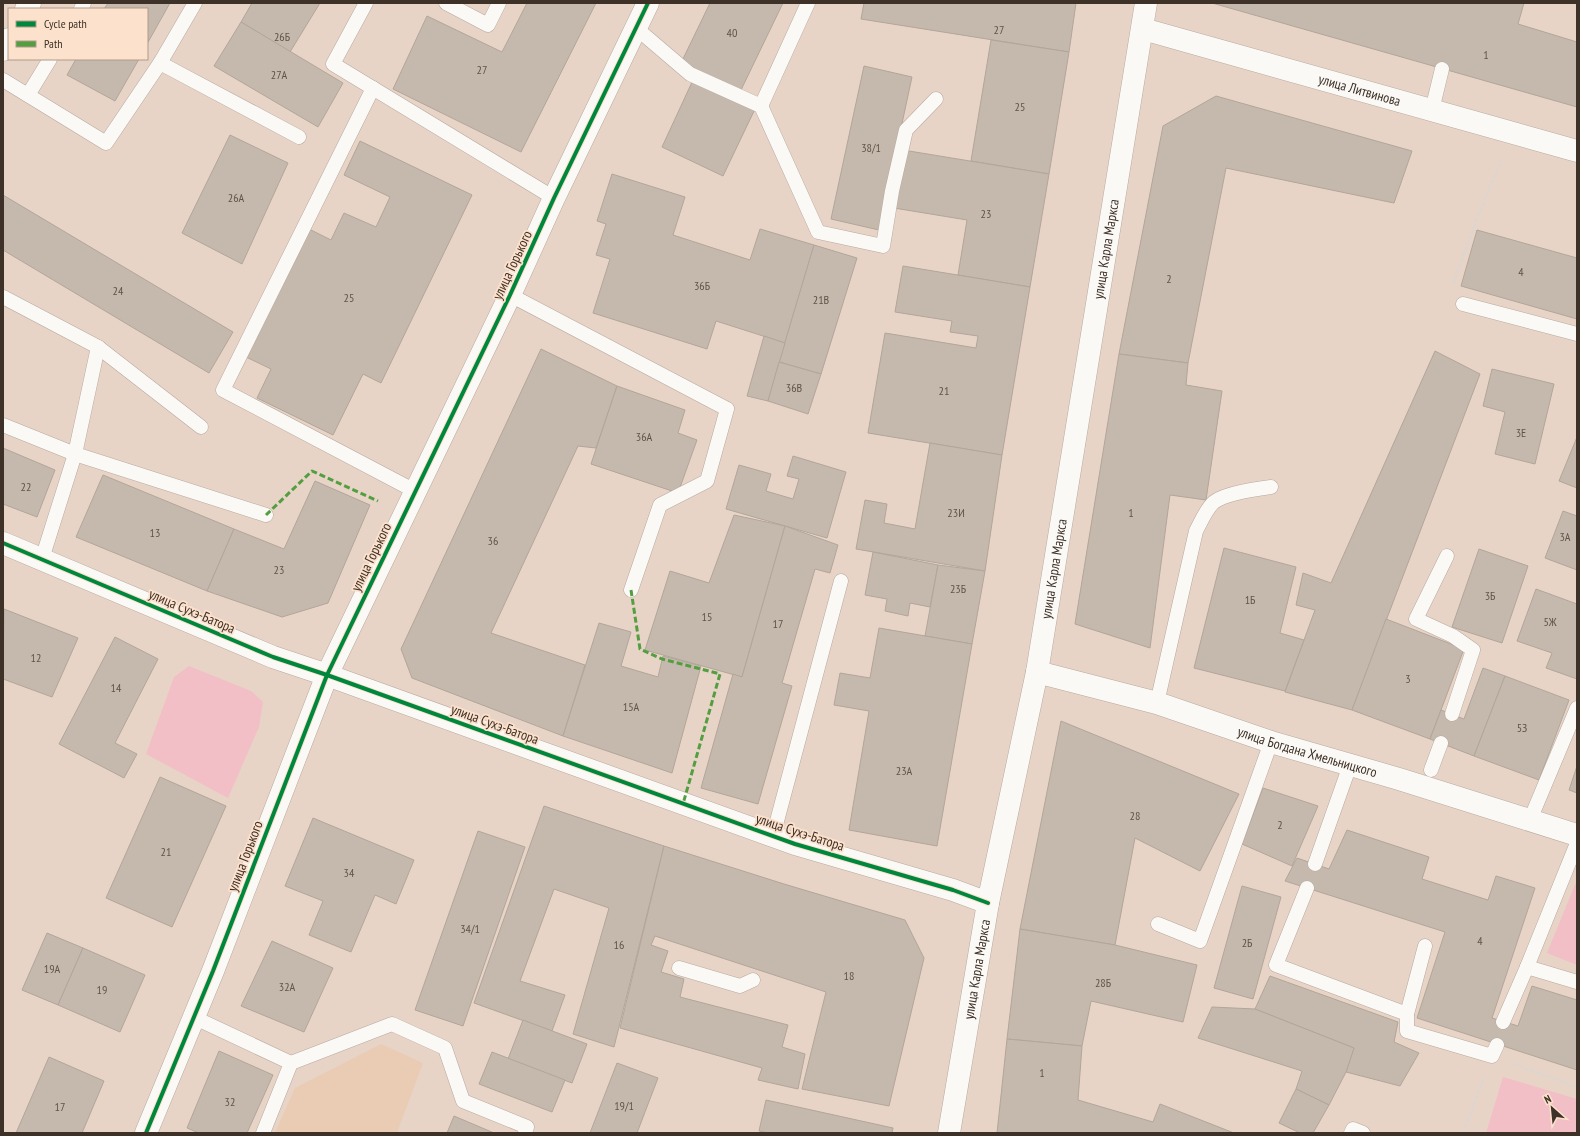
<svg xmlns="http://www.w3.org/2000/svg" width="1580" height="1136" font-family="'PT Sans Narrow',sans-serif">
  <rect width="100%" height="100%" fill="#e7d4c6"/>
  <!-- built -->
  <path fill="#eaccb4" d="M381,1044L423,1063L397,1133H275L295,1088Z"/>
  <!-- green -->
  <g fill="#f1bfc5">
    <path d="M189,666L251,691L263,702L259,727L228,798L146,754L174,677Z"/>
    <path d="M1577,880V965L1547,953Z"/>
    <path d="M1503,1077L1577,1099V1133H1486Z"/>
  </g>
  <!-- building -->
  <g fill="#c5b9ad" stroke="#b2a599">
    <path d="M108,3H170L147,44V9H104Z"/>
    <path d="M252,3H320L290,52L241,22Z"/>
    <path d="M527,3H596L521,152L393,89L427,16L502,52Z"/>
    <path d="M710,3H783L740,92L681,63Z"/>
    <path d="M864,3H1076L1069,52L861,19Z"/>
    <path d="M1212,3H1524L1518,24L1577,42V107Z"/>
    <path d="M241,22L343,83L318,127L214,66Z"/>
    <path d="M991,40L1069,52L1049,174L971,161Z"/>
    <path d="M76,59H139L115,101L67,75Z"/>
    <path d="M864,66L912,77L879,230L831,219Z"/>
    <path d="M693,80L755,109L723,176L662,147Z"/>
    <path d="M1216,96L1412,151L1394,203L1226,168L1188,363L1119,354L1163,126Z"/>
    <path d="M230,135L288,163L242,264L182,233Z"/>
    <path d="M360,141L472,195L381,383L363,374L333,435L257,398L271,369L246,357L309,229L331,240L344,213L376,227L390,197L344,175Z"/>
    <path d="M903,150L1049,174L1030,287L958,275L967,220L894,208Z"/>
    <path d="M612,174L685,197L673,235L750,260L760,229L814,245L785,343L716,321L707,349L593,313L610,259L596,255L606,224L597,221Z"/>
    <path d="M3,195L233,332L209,373L3,250Z"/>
    <path d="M1477,230L1577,258V319L1461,286Z"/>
    <path d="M814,245L857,258L821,374L779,362Z"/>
    <path d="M903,266L1030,287L1002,455L868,433L885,333L976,348L978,336L950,332L952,321L895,312Z"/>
    <path d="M764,336L785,343L768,401L747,396Z"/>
    <path d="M541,349L617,386L596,448L578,446L491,633L585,665L563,736L412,678L401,649Z"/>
    <path d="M1435,351L1480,374L1352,710L1285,692L1315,610L1296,605L1303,573L1331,583Z"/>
    <path d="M1119,354L1188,363L1186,385L1222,391L1206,500L1170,495L1150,648L1075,624Z"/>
    <path d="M779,362L821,374L808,414L768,401Z"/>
    <path d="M1492,369L1554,384L1535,464L1495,454L1505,412L1483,406Z"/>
    <path d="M617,386L685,410L678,433L697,440L678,493L591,464Z"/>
    <path d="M1577,437V488L1559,481Z"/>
    <path d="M930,443L1002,455L985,571L856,549L865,500L887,504L884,523L915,529Z"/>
    <path d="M3,448L55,470L37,517L3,504Z"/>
    <path d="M793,456L846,472L827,538L726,509L739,465L771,474L766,491L793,499L799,479L787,476Z"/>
    <path d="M103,475L234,529L207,591L76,537Z"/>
    <path d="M315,481L370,505L328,603L282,617L207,591L234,529L284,549Z"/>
    <path d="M1563,511L1577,516V570L1545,558Z"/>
    <path d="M734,515L785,526L742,677L645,650L670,571L709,583Z"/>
    <path d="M785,526L838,545L830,573L815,569L782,683L792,686L758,804L701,788L733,674L742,677Z"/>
    <path d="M1224,548L1296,567L1280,633L1304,640L1285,691L1194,668Z"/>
    <path d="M1479,549L1528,566L1502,643L1452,627Z"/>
    <path d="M873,552L938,565L930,607L910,603L908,616L885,611L887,599L865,595Z"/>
    <path d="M938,565L985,571L972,644L925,636Z"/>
    <path d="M1536,589L1577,604V679L1546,668L1552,653L1517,641Z"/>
    <path d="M4,609L78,638L52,697L3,679Z"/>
    <path d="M1386,619L1464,649L1430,739L1352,710Z"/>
    <path d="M599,623L631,632L621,666L658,677L663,656L701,666L672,773L563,736Z"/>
    <path d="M879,628L972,644L937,846L849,830L869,711L834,705L840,673L870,678Z"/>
    <path d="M115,637L158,659L115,743L137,754L124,778L59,744Z"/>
    <path d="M1483,668L1505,676L1474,756L1430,739L1441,710L1464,719Z"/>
    <path d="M1505,676L1569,700L1539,780L1474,756Z"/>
    <path d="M1061,721L1239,794L1200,871L1135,838L1115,945L1020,929Z"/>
    <path d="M1577,766V793L1569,790Z"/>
    <path d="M160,777L226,806L172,927L106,898Z"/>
    <path d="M1263,788L1318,806L1292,866L1242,844Z"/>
    <path d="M544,806L664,846L614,1047L573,1034L609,908L554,889L520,981L565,995L552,1031L474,1003Z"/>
    <path d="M313,818L414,860L396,904L375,895L351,952L309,935L323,901L285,886Z"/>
    <path d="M1347,830L1429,857L1422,879L1488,900L1496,876L1535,888L1492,1018L1518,1026L1532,986L1577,1000V1070L1417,1018L1445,932L1285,881L1297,858L1329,869Z"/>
    <path d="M478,831L525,847L463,1026L415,1010Z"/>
    <path d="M664,846L784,884L905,920L924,958L889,1106L802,1089L826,992L655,936L651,945L668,951L661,972L684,979L680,997L788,1025L782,1047L805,1054L798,1089L758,1080L762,1068L620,1028Z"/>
    <path d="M1242,886L1281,897L1253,999L1214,988Z"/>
    <path d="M1020,929L1115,945L1197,965L1183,1022L1091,1001L1082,1046L1007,1039Z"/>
    <path d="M47,933L83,948L58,1005L22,990Z"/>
    <path d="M272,941L333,968L304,1032L241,1006Z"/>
    <path d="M83,948L145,975L120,1032L58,1005Z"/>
    <path d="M1270,976L1398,1022L1394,1042L1419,1053L1400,1086L1346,1072L1354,1048L1255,1009Z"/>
    <path d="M1212,1007L1255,1009L1354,1048L1346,1072L1329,1105L1296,1089L1302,1071L1198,1038Z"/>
    <path d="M523,1020L587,1044L572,1083L508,1059Z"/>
    <path d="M1007,1039L1082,1046L1078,1100L1153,1122L1160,1104L1234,1133H997Z"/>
    <path d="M219,1051L273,1075L247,1133H199L187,1128Z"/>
    <path d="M492,1052L565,1080L552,1112L479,1084Z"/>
    <path d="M49,1057L104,1081L82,1133H16Z"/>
    <path d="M617,1063L658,1078L637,1133H590Z"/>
    <path d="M1296,1089L1329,1105L1313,1133H1300L1279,1123Z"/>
    <path d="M766,1100L893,1128L892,1133H769L759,1131Z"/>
    <path d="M454,1116L494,1133H447Z"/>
  </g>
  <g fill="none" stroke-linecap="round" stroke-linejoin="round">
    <!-- lane casing -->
    <g stroke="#b8aa9f" stroke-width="15">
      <g id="lane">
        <path d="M366,3L333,64L554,198"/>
        <path d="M446,3L488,25L499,3"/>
        <path d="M81,9L84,3"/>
        <path d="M636,28L690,74L761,106L818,232L883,246L892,191L906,130L936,99"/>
        <path d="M160,63L299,137"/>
        <path d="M3,80L106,143L160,63L195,3"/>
        <path d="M373,88L223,390L415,491"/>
        <path d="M28,95L50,59"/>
        <path d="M761,106L808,3"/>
        <path d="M1432,110L1442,69"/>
        <path d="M510,295L727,409L707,481L660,505L631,590"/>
        <path d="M3,297L98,347L75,454L42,559"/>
        <path d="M1463,304L1577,334"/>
        <path d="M98,347L201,427"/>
        <path d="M3,425L75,454L266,515"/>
        <path d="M1447,556L1416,619L1453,636L1473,650L1452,714"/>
        <path d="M1157,703L1196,531C1201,522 1206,509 1214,502C1226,493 1256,489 1271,487"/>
        <path d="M1431,770L1441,743"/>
        <path d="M1530,820L1577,708"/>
        <path d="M773,836L841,581"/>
        <path d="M1315,864L1350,765"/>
        <path d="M1307,888L1276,965L1407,1014V1031L1492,1056L1497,1045"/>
        <path d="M1158,924L1200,941L1271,742"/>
        <path d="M1527,967L1577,982"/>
        <path d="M679,968L740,986L753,980"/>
        <path d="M1407,1014L1425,946"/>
        <path d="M193,1017L291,1063"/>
        <path d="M1503,1022L1527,967L1577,843"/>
        <path d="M263,1133L291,1063L392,1024L445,1048L463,1101L527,1127L525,1133"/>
        <path d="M1351,1133L1353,1129L1363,1133"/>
      </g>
    </g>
    <!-- street casing -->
    <g stroke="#b8aa9f" stroke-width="23">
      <g id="street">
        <path d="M26,9L30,3"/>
        <path id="s1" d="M1143,29L1577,151"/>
        <path d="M3,50L9,39"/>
        <path id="s2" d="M1037,672L1157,703L1271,742L1399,779L1577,835"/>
        <path d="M146,1133L213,971L327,675L510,295L554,198L648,3"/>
      </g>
    </g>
    <!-- secondary casing -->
    <g stroke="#b8aa9f" stroke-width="23">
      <g id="secondary">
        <path d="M3,543L273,657L327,675L795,844L953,890L988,903"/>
        <path id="s3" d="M949,1133L988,903L1037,672L1146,3"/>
      </g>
    </g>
    <!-- path -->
    <g stroke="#dbd6d1" stroke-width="2.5" stroke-dasharray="4 2" stroke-linecap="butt">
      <path d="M1453,284L1481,209L1502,159"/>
      <path d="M1513,1064L1577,1087"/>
      <path d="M1463,1133L1484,1077"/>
    </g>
    <!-- lane -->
    <use href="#lane" stroke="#fbf9f6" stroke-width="14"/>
    <!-- street -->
    <use href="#street" stroke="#fbf9f6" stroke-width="22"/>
    <!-- secondary -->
    <use href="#secondary" stroke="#fbf9f6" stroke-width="22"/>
    <!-- quiet -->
    <g stroke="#539e41" stroke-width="3" stroke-dasharray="6 3" stroke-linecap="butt">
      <path d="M266,515L312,471L378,501"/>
      <path d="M631,590L640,649L662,659L720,674L683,804"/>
    </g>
    <!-- cycleway casing -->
    <g stroke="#fce1cc" stroke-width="6">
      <g id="cycleway">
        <path d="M3,543L273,657L327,675L795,844L953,890L988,903"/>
        <path d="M146,1133L213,971L327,675L510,295L554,198L648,3"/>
      </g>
    </g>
    <!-- cycleway -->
    <use href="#cycleway" stroke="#00873e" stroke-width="4"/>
  </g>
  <g text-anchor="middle" stroke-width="3.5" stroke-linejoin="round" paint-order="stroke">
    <!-- number labels -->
    <g font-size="12" fill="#605348">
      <text x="999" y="34">27</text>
      <text x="732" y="37">40</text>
      <text x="282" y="41">26Б</text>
      <text x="1486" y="59">1</text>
      <text x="482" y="74">27</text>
      <text x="279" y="79">27А</text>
      <text x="1020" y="111">25</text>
      <text x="871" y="152">38/1</text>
      <text x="236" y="202">26А</text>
      <text x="986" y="218">23</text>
      <text x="1521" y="276">4</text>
      <text x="1169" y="283">2</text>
      <text x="702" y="290">36Б</text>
      <text x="118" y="295">24</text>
      <text x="349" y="302">25</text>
      <text x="821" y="304">21В</text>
      <text x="794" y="392">36В</text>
      <text x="944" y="395">21</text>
      <text x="1521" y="437">3Е</text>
      <text x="644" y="441">36А</text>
      <text x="26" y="491">22</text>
      <text x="956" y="517">23И</text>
      <text x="1131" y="517">1</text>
      <text x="155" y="537">13</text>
      <text x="1565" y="541">3А</text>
      <text x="493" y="545">36</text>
      <text x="279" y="574">23</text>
      <text x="958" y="593">23Б</text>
      <text x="1490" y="600">3Б</text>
      <text x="1250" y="604">1Б</text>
      <text x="707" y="621">15</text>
      <text x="1550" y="626">5Ж</text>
      <text x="778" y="628">17</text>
      <text x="36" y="662">12</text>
      <text x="1408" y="683">3</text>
      <text x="116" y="692">14</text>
      <text x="631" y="711">15А</text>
      <text x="1522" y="732">5З</text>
      <text x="904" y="775">23А</text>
      <text x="1135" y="820">28</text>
      <text x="1280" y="829">2</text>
      <text x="166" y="856">21</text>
      <text x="349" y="877">34</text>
      <text x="470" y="933">34/1</text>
      <text x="1480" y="945">4</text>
      <text x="1247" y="947">2Б</text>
      <text x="619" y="949">16</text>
      <text x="52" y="973">19А</text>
      <text x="849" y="980">18</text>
      <text x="1103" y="987">28Б</text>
      <text x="287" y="991">32А</text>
      <text x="102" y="994">19</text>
      <text x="1042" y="1077">1</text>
      <text x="230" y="1106">32</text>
      <text x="624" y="1110">19/1</text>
      <text x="60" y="1111">17</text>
    </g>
    <!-- street labels -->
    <g font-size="14" fill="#3e3127" stroke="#fce1cc">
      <text dy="5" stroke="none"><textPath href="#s1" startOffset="225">улица Литвинова</textPath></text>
      <text dy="5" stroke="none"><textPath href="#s3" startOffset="898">улица Карла Маркса</textPath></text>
      <text transform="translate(512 265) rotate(-65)" y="5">улица Горького</text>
      <text transform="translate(371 557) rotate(-64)" y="5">улица Горького</text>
      <text dy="5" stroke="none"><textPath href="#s3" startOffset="574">улица Карла Маркса</textPath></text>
      <text transform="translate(192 611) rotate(23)" y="5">улица Сухэ-Батора</text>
      <text transform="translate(495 724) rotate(20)" y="5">улица Сухэ-Батора</text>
      <text dy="5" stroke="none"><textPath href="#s2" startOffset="282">улица Богдана Хмельницкого</textPath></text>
      <text transform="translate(800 832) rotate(18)" y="5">улица Сухэ-Батора</text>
      <text transform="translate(245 856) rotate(-69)" y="5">улица Горького</text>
      <text dy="5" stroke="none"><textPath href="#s3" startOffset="166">улица Карла Маркса</textPath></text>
    </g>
  </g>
  <!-- border -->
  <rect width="1580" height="1136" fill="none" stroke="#3e3127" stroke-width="8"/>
  <!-- legend -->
  <rect x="8" y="8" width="140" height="52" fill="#fce1cc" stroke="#b09b8a"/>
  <rect x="16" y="21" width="20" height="6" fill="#00873e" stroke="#b09b8a"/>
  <text x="44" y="28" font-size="12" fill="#3e3127">Cycle path</text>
  <rect x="16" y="41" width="20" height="6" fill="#539e41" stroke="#b09b8a"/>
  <text x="44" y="48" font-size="12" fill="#3e3127">Path</text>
  <!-- north arrow -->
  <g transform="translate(1552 1108) rotate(333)" stroke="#fce1cc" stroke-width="3" paint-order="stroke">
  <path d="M0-3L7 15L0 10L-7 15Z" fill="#3e3127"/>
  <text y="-6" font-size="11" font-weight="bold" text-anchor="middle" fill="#3e3127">N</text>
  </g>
</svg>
